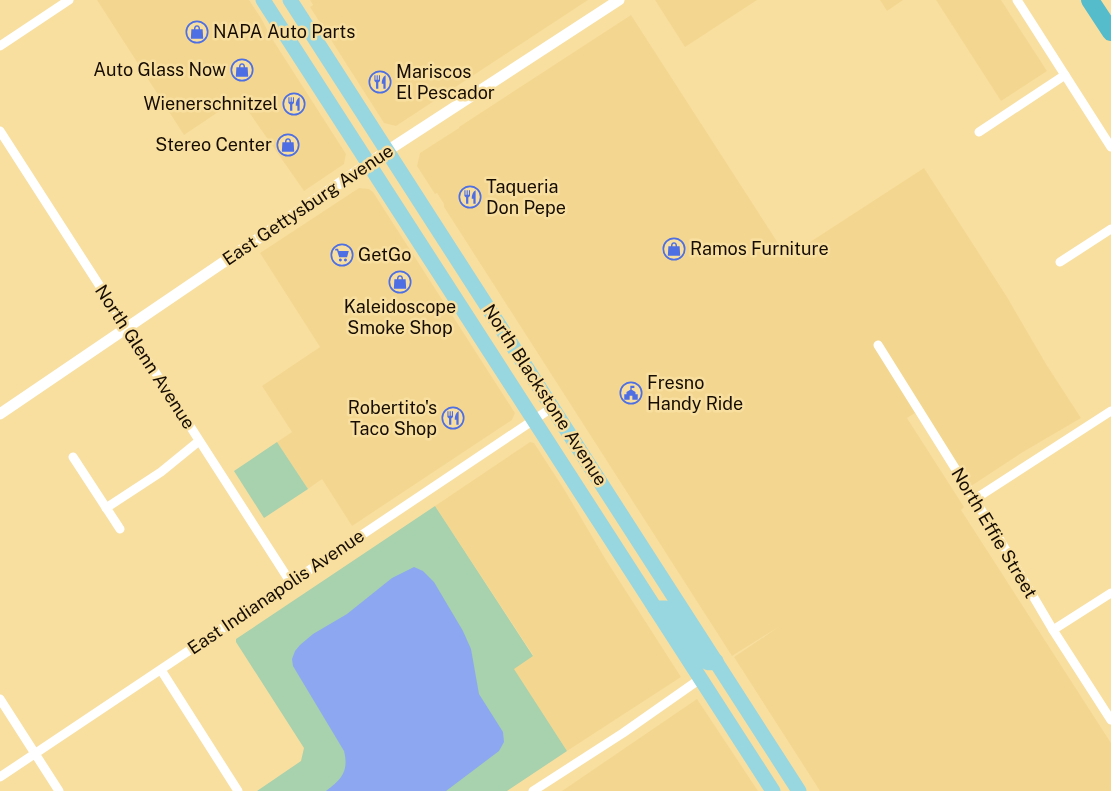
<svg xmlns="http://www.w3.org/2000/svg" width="1111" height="791" font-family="'Public Sans',sans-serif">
  <rect width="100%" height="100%" fill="#f8dfa0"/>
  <!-- built -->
  <g fill="#f3d790">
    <path d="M97,0H249L261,18L271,37L346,154L344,164L304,191L239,98L184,135Z"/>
    <path d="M310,0H588L396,126L384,123L310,7L313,5Z"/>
    <path d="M655,0H757L685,47Z"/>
    <path d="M880,0H903L887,11Z"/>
    <path d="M936,0H1001L1047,71L1001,101Z"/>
    <path d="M631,15L787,257L924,168L1007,297L1046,364L1081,418L1023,452L965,490L915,413L907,418L964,507L961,510L1111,743V791H820L734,657L780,626L732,656L444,207V204L437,193L435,194L417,166L420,153L459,128V127Z"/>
    <path d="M359,188L369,189L373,192L515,413L512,420L352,526L322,479L308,489L277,442L292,432L262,386L320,347L260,253Z"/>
    <path d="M530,442L534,443L564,489L606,560L681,677L567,751L513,668L533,655L435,506Z"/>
    <path d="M697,699L758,791H562Z"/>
  </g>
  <!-- green -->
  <g fill="#a8d1ad">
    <path d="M277,442L308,489L264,518L234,471Z"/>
    <path d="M435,506L533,656L514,669L567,751L507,791H257L301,761L304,748L236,642V639Z"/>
  </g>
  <!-- water -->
  <path fill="#8da8f1" d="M414,567L423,571L434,582L463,631L471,649L479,694L503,732L504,742L499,751L446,791H326C342,779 349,771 344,751L293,666L292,659L295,651L300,645L313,634L347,614L392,578Z"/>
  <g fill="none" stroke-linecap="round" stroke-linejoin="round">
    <!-- minor -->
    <g stroke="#fff" stroke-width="9">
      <path d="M1017,0L1111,147"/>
      <path d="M0,46L69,0"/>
      <path d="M0,131L291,583"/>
      <path d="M979,132L1065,75"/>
      <path d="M1060,262L1111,229"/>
      <path d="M878,345L1000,540L1053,630L1111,720"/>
      <path d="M73,457L120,529"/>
      <path d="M975,499L1111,411"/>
      <path d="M106,508L161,472L199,441"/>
      <path d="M1053,630L1111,593"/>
      <path d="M161,670L238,791"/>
      <path d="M0,699L59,791"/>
      <path d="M0,777L553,407"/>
      <path d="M533,791L623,733L700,679"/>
    </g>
    <!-- tertiary -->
    <path stroke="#fff" stroke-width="11" d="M0,414L387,151L619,0"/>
    <!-- primary -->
    <g stroke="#98d7e0" stroke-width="15">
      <path d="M263,0L773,791"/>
      <path d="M290,0L799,791"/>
      <path d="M655,608H666L672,613L700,657C705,662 709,665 716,661"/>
    </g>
    <!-- motorway -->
    <path stroke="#54bccb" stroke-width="18" d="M1090,0L1111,32"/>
  </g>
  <!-- icons -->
  <defs>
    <g id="shop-ring" transform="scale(1.125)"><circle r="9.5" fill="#f8dfa0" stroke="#4e6fe3" stroke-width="1.5"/><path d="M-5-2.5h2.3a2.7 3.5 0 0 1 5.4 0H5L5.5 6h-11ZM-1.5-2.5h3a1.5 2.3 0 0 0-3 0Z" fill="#4e6fe3"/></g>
    <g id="restaurant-ring" transform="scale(1.125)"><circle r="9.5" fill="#f8dfa0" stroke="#4e6fe3" stroke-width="1.5"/><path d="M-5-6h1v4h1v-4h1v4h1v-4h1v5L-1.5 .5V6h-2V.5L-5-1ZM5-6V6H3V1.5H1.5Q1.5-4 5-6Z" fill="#4e6fe3"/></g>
    <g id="supermarket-ring" transform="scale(1.125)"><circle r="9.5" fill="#f8dfa0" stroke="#4e6fe3" stroke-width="1.5"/><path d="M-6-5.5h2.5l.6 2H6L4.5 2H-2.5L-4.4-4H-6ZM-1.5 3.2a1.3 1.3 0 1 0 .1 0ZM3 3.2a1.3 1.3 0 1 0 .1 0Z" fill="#4e6fe3"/></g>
    <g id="civic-ring" transform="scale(1.125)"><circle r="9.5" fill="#f8dfa0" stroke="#4e6fe3" stroke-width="1.5"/><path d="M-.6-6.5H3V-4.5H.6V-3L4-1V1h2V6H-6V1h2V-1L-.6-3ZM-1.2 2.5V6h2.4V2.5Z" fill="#4e6fe3"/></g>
  </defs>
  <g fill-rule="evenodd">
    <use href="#shop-ring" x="197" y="32"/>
    <use href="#shop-ring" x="242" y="70"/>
    <use href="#restaurant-ring" x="380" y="82"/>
    <use href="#restaurant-ring" x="294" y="104"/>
    <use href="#shop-ring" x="288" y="145"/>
    <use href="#restaurant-ring" x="470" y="197"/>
    <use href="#shop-ring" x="674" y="249"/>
    <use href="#supermarket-ring" x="342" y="255"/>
    <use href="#shop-ring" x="400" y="282"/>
    <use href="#civic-ring" x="631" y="393"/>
    <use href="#restaurant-ring" x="453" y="418"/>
  </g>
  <g text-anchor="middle" stroke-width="5" stroke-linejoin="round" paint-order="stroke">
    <!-- poi labels -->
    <g font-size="18" fill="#160d00" stroke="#f8dfa0" text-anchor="start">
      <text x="213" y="38">NAPA Auto Parts</text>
      <text x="226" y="76" text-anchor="end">Auto Glass Now</text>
      <text x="396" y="78">Mariscos<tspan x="396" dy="21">El Pescador</tspan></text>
      <text x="278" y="110" text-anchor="end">Wienerschnitzel</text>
      <text x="272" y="151" text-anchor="end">Stereo Center</text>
      <text x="486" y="193">Taqueria<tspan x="486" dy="21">Don Pepe</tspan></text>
      <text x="690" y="255">Ramos Furniture</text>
      <text x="358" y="261">GetGo</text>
      <text x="400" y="313" text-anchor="middle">Kaleidoscope<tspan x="400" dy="21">Smoke Shop</tspan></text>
      <text x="647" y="389">Fresno<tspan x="647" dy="21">Handy Ride</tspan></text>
      <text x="437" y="414" text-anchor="end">Robertito's<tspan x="437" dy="21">Taco Shop</tspan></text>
    </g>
    <!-- street labels -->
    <g font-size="18" fill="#160d00" stroke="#f8dfa0">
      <text transform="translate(308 205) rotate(-34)" y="6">East Gettysburg Avenue</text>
      <text transform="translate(145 357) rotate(57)" y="6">North Glenn Avenue</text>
      <text transform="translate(545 395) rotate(57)" y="6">North Blackstone Avenue</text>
      <text transform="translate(994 533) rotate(59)" y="6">North Effie Street</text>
      <text transform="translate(276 592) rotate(-34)" y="6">East Indianapolis Avenue</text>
    </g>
  </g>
</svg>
